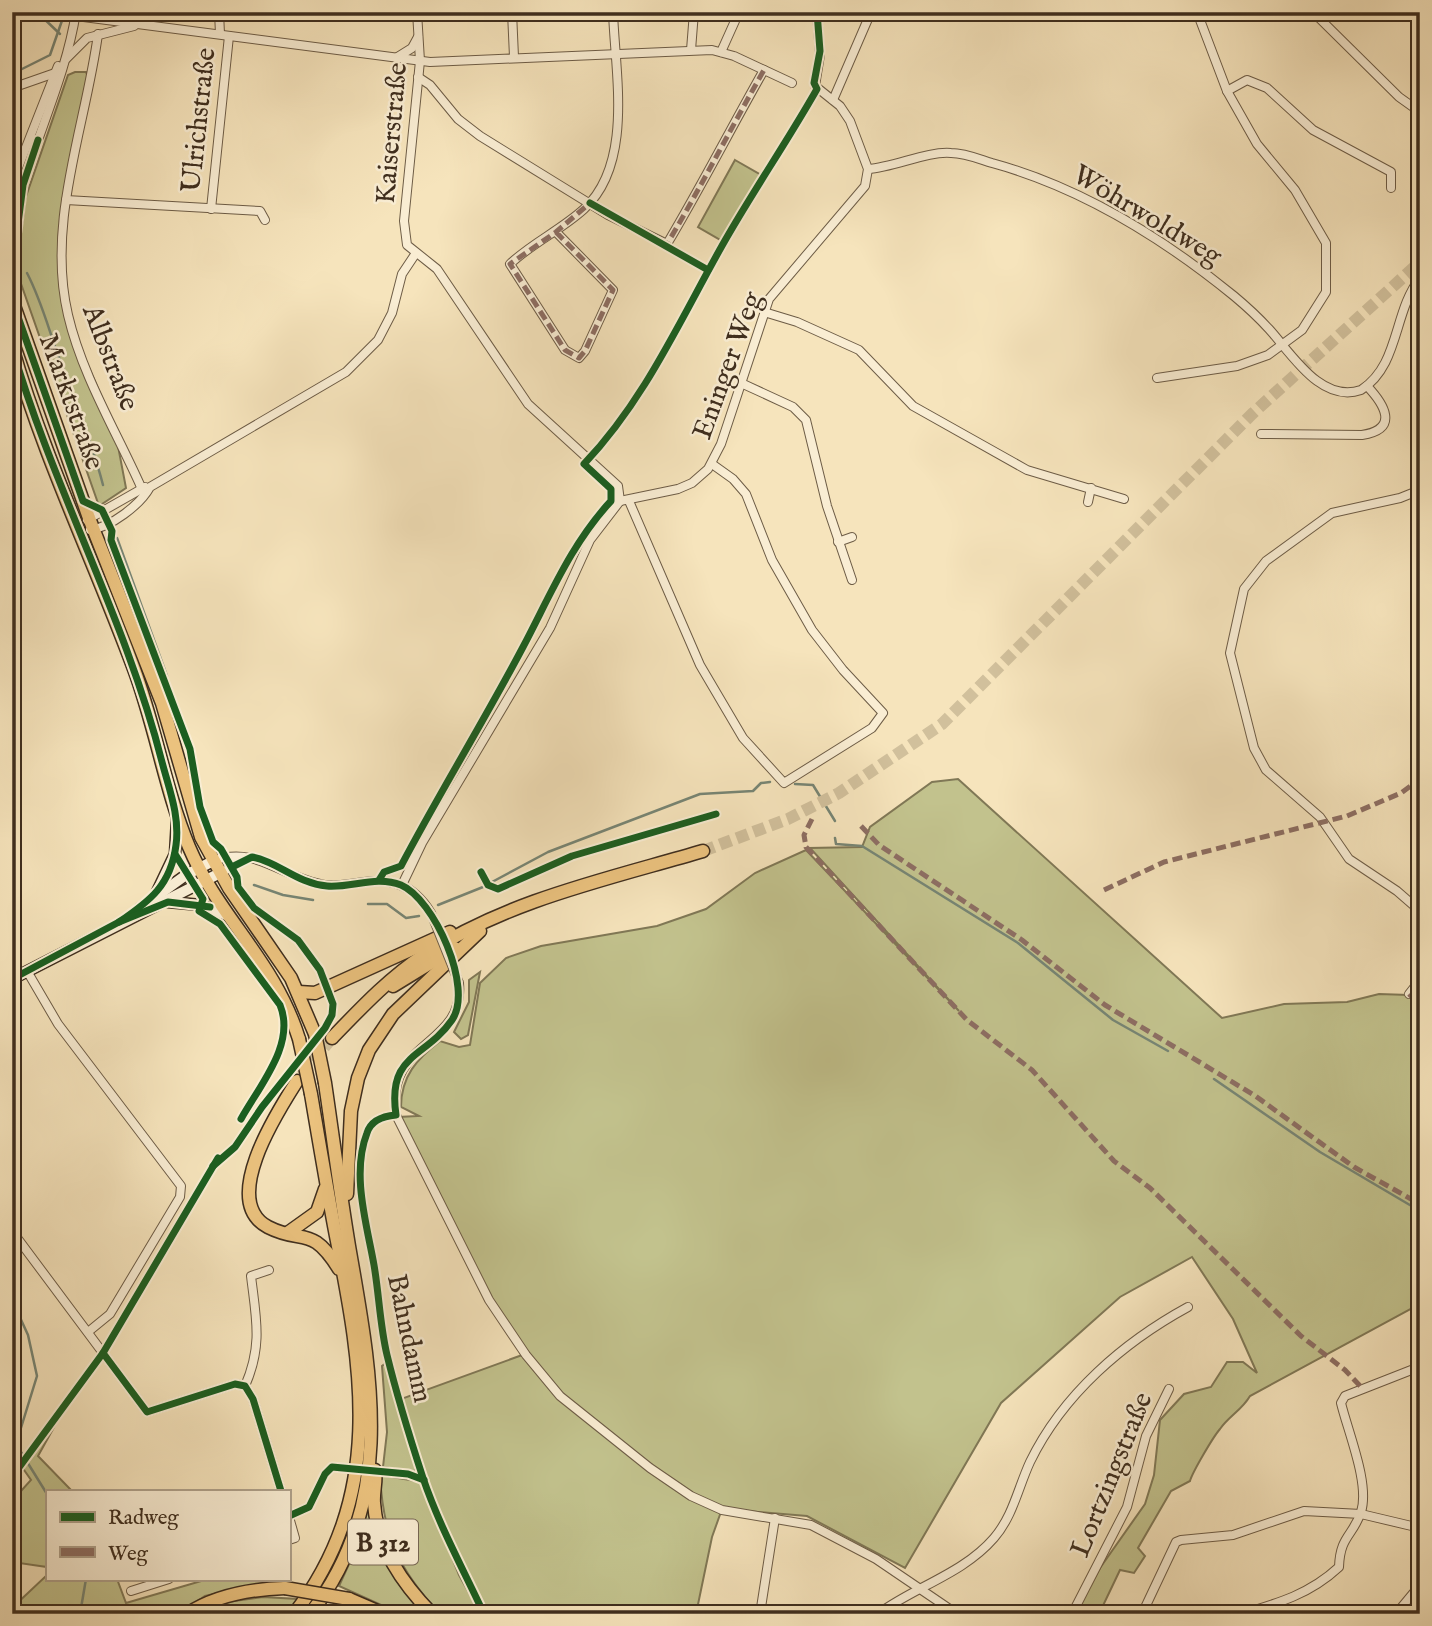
<svg xmlns="http://www.w3.org/2000/svg" width="1432" height="1626" font-family="'IM FELL English',serif">
  <rect width="100%" height="100%" fill="#f6e4bc"/>
  <filter id="stains"><feTurbulence type="fractalNoise" baseFrequency=".00286" numOctaves="4"/><feColorMatrix values="0 0 0 0 .2 0 0 0 0 .09 0 0 0 0 .02 0 0 0 .5 -.17"/></filter>
  <radialGradient id="worn" r=".72"><stop offset=".6" stop-color="#630" stop-opacity="0"/><stop offset="1" stop-color="#630" stop-opacity=".3"/></radialGradient>
  <!-- green -->
  <g fill="#c2c28d" stroke="#807856" stroke-width="2">
    <path d="M75,72H86L89,80L63,200L58,263L65,313L114,425L126,488L99,506L12,258V237L68,75Z"/>
    <path d="M735,160L761,175L724,242L698,227Z"/>
    <path d="M958,779L1222,1018L1284,1004L1347,1002L1379,994L1409,995L1420,1006V1304L1250,1396C1242,1410 1229,1416 1220,1429C1213,1437 1192,1473 1190,1481L1171,1491L1138,1548L1145,1556L1134,1573L1120,1570L1099,1614H1074L1100,1568L1145,1504L1154,1475L1160,1420L1184,1394L1211,1387L1227,1362H1243L1257,1373L1233,1319L1192,1257L1120,1297L1001,1403L905,1568L807,1516L722,1509L712,1537L696,1614H486L463,1573L423,1476L401,1399L525,1354L559,1396L692,1495C651,1464 597,1430 561,1395C493,1330 441,1202 398,1117L419,1116L401,1107C401,1076 417,1059 440,1041L459,1047L470,1045L480,983L506,958L541,946L657,926L706,909L755,873L806,850L959,1011L810,848L862,847L870,827L932,782Z"/>
    <path d="M480,972L468,1035L461,1039L454,1032L469,1002V980Z"/>
    <path d="M386,1363L417,1466L414,1472L383,1467L387,1432L382,1366Z"/>
    <path d="M63,1411L38,1456L72,1491H47V1567L12,1562V1501L31,1480L22,1467Z"/>
    <path d="M380,1475L422,1482L459,1575L481,1614H440C398,1569 383,1536 380,1475Z"/>
    <path d="M368,1505L427,1614H401L339,1586L361,1538Z"/>
    <path d="M47,1575V1579H117L126,1603L208,1579H281L205,1596L178,1614H42L39,1611L35,1614H12V1608Z"/>
    <path d="M263,1597L298,1599L288,1614H199L227,1602Z"/>
  </g>
  <g fill="none" stroke-linecap="round" stroke-linejoin="round">
    <!-- stream -->
    <g stroke="#778574" stroke-width="2.5">
      <path d="M37,12L60,34"/>
      <path d="M12,74L50,55L65,12"/>
      <path d="M27,273C41,300 48,327 58,355C74,400 91,438 103,485"/>
      <path d="M117,538L167,676"/>
      <path d="M795,784L813,785L835,821"/>
      <path d="M835,838L836,844L862,846L1018,943L1113,1020L1168,1051"/>
      <path d="M492,882L548,852L700,794L753,791L761,783L770,782"/>
      <path d="M254,885L283,895L313,900"/>
      <path d="M368,904H387L406,918L419,916"/>
      <path d="M438,905L483,887"/>
      <path d="M1214,1079L1320,1152L1420,1211"/>
      <path d="M12,1300L28,1335L37,1376L16,1444L47,1494"/>
      <path d="M80,1614L86,1579"/>
    </g>
    <!-- primary-tunnel -->
    <g stroke="#d1c09c" stroke-width="12" stroke-dasharray="12 6" stroke-linecap="butt">
      <path d="M703,851L788,819L839,793L942,724L1252,414L1420,262"/>
      <path d="M301,1075L332,1038"/>
    </g>
    <!-- street casing -->
    <g stroke="#6d5c46" stroke-width="10">
      <g id="street">
        <path d="M219,12L220,34"/>
        <path d="M417,12L420,61L404,221L407,245L437,269L528,404L618,486L620,501"/>
        <path d="M512,12L514,57"/>
        <path d="M1313,12L1399,97L1420,112"/>
        <path d="M76,16L430,62L712,50L734,56L792,83"/>
        <path d="M98,34C86,125 46,222 68,315C82,375 116,431 141,487"/>
        <path d="M691,50L694,12"/>
        <path d="M721,52L739,12"/>
        <path d="M396,58L412,48L418,37"/>
        <path d="M66,59L87,38L134,26"/>
        <path d="M418,77L430,85L458,119L480,136L608,215L667,244C701,187 731,128 764,70"/>
        <path d="M12,88L55,73"/>
        <path d="M1227,91L1247,80L1267,88L1313,130L1391,172V188"/>
        <path d="M833,100L871,12"/>
        <path d="M868,169C895,167 927,151 951,153C965,153 979,159 992,163C1080,187 1164,239 1234,296C1246,306 1258,317 1269,329C1291,353 1321,404 1361,390C1400,365 1393,312 1420,278"/>
        <path d="M12,183L58,66"/>
        <path d="M66,200L260,211L265,220"/>
        <path d="M211,209L229,36"/>
        <path d="M556,232L613,290L585,351L579,358L565,350L510,264C532,243 561,230 584,209C634,163 615,73 613,12"/>
        <path d="M12,239C22,222 19,201 24,182C41,126 67,70 76,12"/>
        <path d="M764,312L797,322L859,350L913,406L1027,470L1124,499"/>
        <path d="M1157,378L1237,366L1268,355L1302,330L1326,292V243L1295,190L1257,144L1227,91L1197,12"/>
        <path d="M741,383L793,407L806,420L827,506L852,580"/>
        <path d="M1261,434L1362,435C1400,429 1384,404 1367,386"/>
        <path d="M1420,490L1400,498L1332,513L1266,561L1244,589L1230,653L1254,748L1266,770L1320,817L1349,859L1397,891L1420,911"/>
        <path d="M620,501L678,489L692,483L708,469L721,444L769,299L865,186L868,169L850,121L840,106L815,86L820,55L817,12"/>
        <path d="M629,501L700,665L743,738L784,783L872,728L883,713L843,670L812,630L772,560L746,494L733,479L712,464"/>
        <path d="M1088,502L1091,488"/>
        <path d="M87,520L145,487"/>
        <path d="M90,530C111,527 140,505 150,487L346,372L378,340L392,313L402,274L416,253"/>
        <path d="M838,542L852,537"/>
        <path d="M213,861C254,845 281,876 320,884C346,890 373,874 400,885C414,890 423,900 431,913"/>
        <path d="M220,873L252,857"/>
        <path d="M402,885L422,843L550,628L590,540L620,501"/>
        <path d="M27,971L58,1024L181,1186L180,1197L110,1314L88,1332"/>
        <path d="M459,983C465,1047 385,1039 396,1115L489,1300L526,1355L560,1396L650,1468L691,1496L722,1510L811,1525L876,1559L957,1614"/>
        <path d="M1409,994L1420,980"/>
        <path d="M12,1231L147,1412L235,1384L245,1386L253,1399L281,1491"/>
        <path d="M245,1386C263,1345 256,1318 251,1276L269,1270"/>
        <path d="M289,1517L295,1538L289,1540"/>
        <path d="M131,1591L169,1579"/>
        <path d="M760,1614L775,1518"/>
        <path d="M878,1614C914,1587 963,1574 994,1538C1013,1516 1018,1488 1030,1462C1063,1394 1124,1342 1188,1307"/>
        <path d="M1072,1614L1127,1507L1146,1436L1169,1389"/>
        <path d="M1142,1614L1176,1542L1181,1540L1233,1535L1304,1511L1361,1514L1420,1528"/>
        <path d="M1241,1614C1279,1603 1310,1594 1339,1567C1340,1536 1353,1536 1361,1512C1370,1484 1348,1432 1341,1403L1345,1396L1419,1367L1420,1387"/>
        <path d="M1396,1614L1420,1585"/>
      </g>
    </g>
    <!-- secondary casing -->
    <g stroke="#3f2e1e" stroke-width="13">
      <g id="secondary">
        <path d="M156,894L175,854L177,820"/>
        <path d="M168,902L201,905L229,916"/>
        <path d="M139,909L186,875L213,861"/>
        <path d="M12,979L220,873"/>
      </g>
    </g>
    <!-- primary casing -->
    <g stroke="#3f2e1e" stroke-width="15">
      <g id="primary">
        <path d="M12,300L89,518L162,703L201,837L229,888L291,978L315,1034"/>
        <path d="M12,347C44,458 94,561 134,669C156,728 165,790 189,847C219,918 275,961 299,1039"/>
        <path d="M393,986L455,948"/>
        <path d="M299,992L315,993L450,932"/>
        <path d="M332,1038C360,1009 390,977 424,955C508,900 608,879 703,851"/>
        <path d="M297,1081C278,1111 219,1201 268,1227C303,1245 311,1224 339,1269"/>
        <path d="M347,1194L351,1111L358,1078L369,1050L393,1014L480,931"/>
        <path d="M289,1232L317,1212L325,1189"/>
        <path d="M375,1470C377,1480 373,1492 374,1503C377,1547 402,1583 432,1614"/>
        <path d="M349,1599L384,1614"/>
        <path d="M187,1614C216,1595 251,1589 285,1588"/>
        <path d="M294,1614C385,1496 363,1371 336,1236C327,1189 319,1141 311,1094"/>
        <path d="M310,1614C398,1503 371,1373 349,1246C340,1192 333,1137 325,1083"/>
      </g>
    </g>
    <!-- street -->
    <use href="#street" stroke="#f9edd3" stroke-width="8"/>
    <!-- secondary -->
    <use href="#secondary" stroke="#f9edd3" stroke-width="10"/>
    <!-- primary -->
    <use href="#primary" stroke="#ebc27e" stroke-width="12"/>
    <!-- street-bridge casing -->
    <g stroke="#6d5c46" stroke-width="10" stroke-linecap="butt">
      <path id="street-bridge" d="M431,913L459,983"/>
    </g>
    <!-- primary-bridge casing -->
    <g stroke="#3f2e1e" stroke-width="15" stroke-linecap="butt">
      <g id="primary-bridge">
        <path d="M315,1034L325,1083"/>
        <path d="M299,1039L311,1094"/>
        <path d="M285,1588L349,1599"/>
      </g>
    </g>
    <!-- street-bridge -->
    <use href="#street-bridge" stroke="#f9edd3" stroke-width="8"/>
    <!-- primary-bridge -->
    <use href="#primary-bridge" stroke="#ebc27e" stroke-width="12"/>
    <!-- quiet -->
    <g stroke="#8d6e63" stroke-width="5" stroke-dasharray="10 5" stroke-linecap="butt">
      <path d="M556,232L613,290L585,351L579,358L565,350L510,264L556,232L590,203L593,205"/>
      <path d="M661,241L667,244C701,187 731,128 764,70"/>
      <path d="M812,819L804,835L806,847L967,1020L1032,1070L1114,1161L1150,1188L1301,1336L1345,1370L1362,1388"/>
      <path d="M861,826L879,845L1022,940L1105,1005L1254,1095L1354,1167L1420,1204"/>
      <path d="M1104,890L1164,862L1347,816L1401,793L1420,779"/>
      <path d="M1409,994L1420,1005"/>
    </g>
    <!-- cycleway casing -->
    <g stroke="#f9edd3" stroke-width="11">
      <g id="cycleway">
        <path d="M590,203L708,270"/>
        <path d="M12,239L17,231L23,185L38,140"/>
        <path d="M12,300L83,501L102,510L112,531L111,540L190,749L200,807L213,842L221,849L237,877L238,887L254,908L298,940L320,970L333,1004L332,1015L325,1028L262,1107L235,1147L213,1166"/>
        <path d="M12,347C53,489 126,619 162,762C169,789 180,816 176,845C171,885 150,901 119,922"/>
        <path d="M175,854L203,899L199,911L220,924L280,1005C296,1044 260,1085 241,1119"/>
        <path d="M232,867L252,857C279,862 296,883 327,886C352,888 376,875 401,885C434,899 474,988 452,1020C425,1059 387,1053 396,1115C384,1116 371,1120 367,1133C351,1174 367,1225 374,1265C379,1294 380,1326 387,1355C397,1396 410,1438 423,1478C439,1525 463,1569 484,1614"/>
        <path d="M481,872L488,885L498,889L572,856L716,814"/>
        <path d="M379,880L384,872L401,866C440,792 484,721 523,647C550,596 571,544 611,501V489L584,464C645,400 680,320 723,244C753,191 787,142 817,89L814,83L820,51L817,12"/>
        <path d="M12,979L119,922L168,902L210,907"/>
        <path d="M103,1353L147,1412L235,1384L245,1386L253,1399L281,1491"/>
        <path d="M12,1477L103,1353L218,1158"/>
        <path d="M289,1516L309,1507L325,1474L332,1467L408,1474L424,1480"/>
      </g>
    </g>
    <!-- cycleway -->
    <use href="#cycleway" stroke="#1b5e20" stroke-width="7"/>
  </g>
  <g text-anchor="middle" stroke-width="5" stroke-linejoin="round" paint-order="stroke">
    <!-- shield labels -->
    <rect fill="#f9edd3" stroke="#776754" stroke-width="2" x="348" y="1519.5" width="70" height="45" rx="5"/>
    <g font-size="26" font-weight="bold" fill="#3f2e1e">
      <text x="383" y="1551">B 312</text>
    </g>
    <!-- street labels -->
    <g font-size="28" fill="#3f2e1e" stroke="#f9edd3">
      <text transform="translate(197 120) rotate(-84)" y="10">Ulrichstraße</text>
      <text transform="translate(390 133) rotate(-85)" y="10">Kaiserstraße</text>
      <text transform="translate(1148 214) rotate(31)" y="10">Wöhrwoldweg</text>
      <text transform="translate(112 357) rotate(69)" y="10">Albstraße</text>
      <text transform="translate(726 365) rotate(-70)" y="10">Eninger Weg</text>
      <text transform="translate(73 401) rotate(70)" y="10">Marktstraße</text>
      <text transform="translate(411 1338) rotate(78)" y="10">Bahndamm</text>
      <text transform="translate(1110 1474) rotate(-68)" y="10">Lortzingstraße</text>
    </g>
  </g>
  <!-- margin -->
  <rect width="1432" height="1626" fill="none" stroke="#f6e4bc" stroke-width="42"/>
  <rect x="14" y="14" width="1404" height="1598" fill="none" stroke="#3f2e1e" stroke-width="3.5"/>
  <rect x="21" y="21" width="1390" height="1584" fill="none" stroke="#3f2e1e" stroke-width="2"/>
  <!-- legend -->
  <rect x="46" y="1490" width="245" height="91" fill="#f9edd3" stroke="#afa18b" stroke-width="2"/>
  <rect x="60" y="1512" width="35" height="10" fill="#1b5e20" stroke="#afa18b" stroke-width="2"/>
  <text x="108" y="1524" font-size="21" fill="#3f2e1e">Radweg</text>
  <rect x="60" y="1547" width="35" height="10" fill="#8d6e63" stroke="#afa18b" stroke-width="2"/>
  <text x="108" y="1560" font-size="21" fill="#3f2e1e">Weg</text>
  <rect width="100%" height="100%" filter="url(#stains)"/>
  <rect width="100%" height="100%" fill="url(#worn)"/>
</svg>
